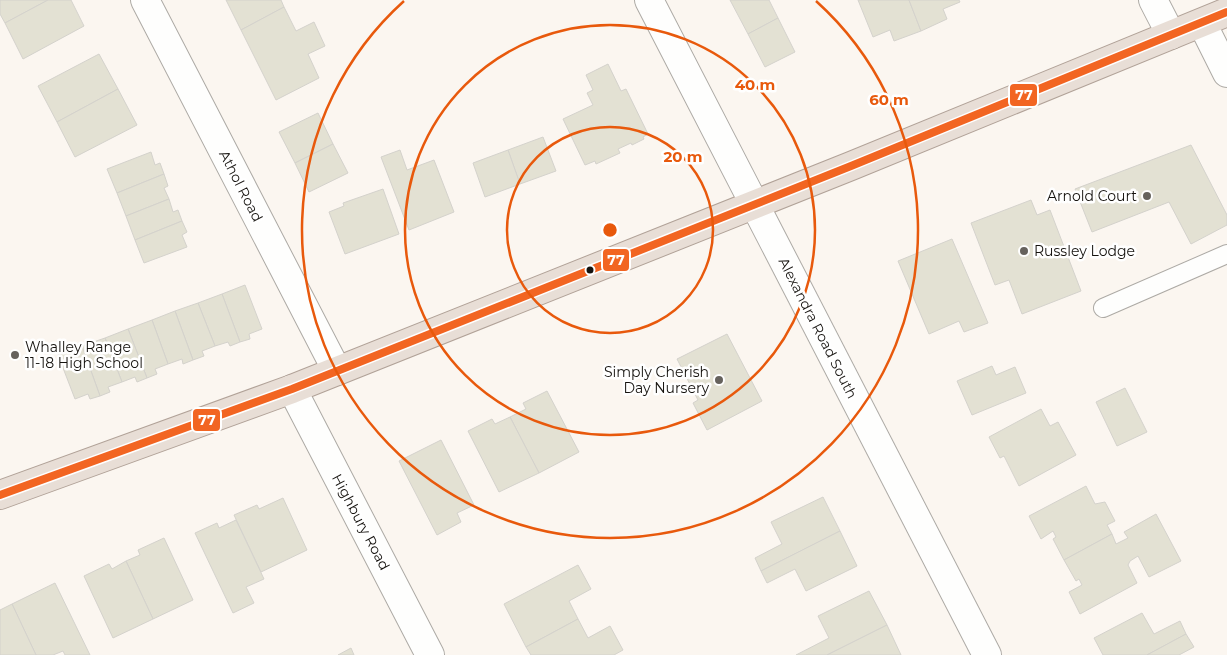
<svg xmlns="http://www.w3.org/2000/svg" width="1227" height="655" font-family="Montserrat,sans-serif">
  <rect width="100%" height="100%" fill="#fbf6f0"/>
  <!-- building -->
  <g fill="#e3e1d3" stroke="#d4d2cc">
    <path d="M0,0H48L5,23L0,14Z"/>
    <path d="M48,0H71L84,26L23,59L5,23Z"/>
    <path d="M226,0H281L284,7L241,30Z"/>
    <path d="M730,0H769L778,18L748,34Z"/>
    <path d="M858,0H909L921,31L894,41L890,30L873,37Z"/>
    <path d="M909,0H959L960,2L943,9L947,19L921,31Z"/>
    <path d="M284,7L296,31L314,22L325,46L308,54L319,78L276,100L241,30Z"/>
    <path d="M778,18L795,52L765,67L748,34Z"/>
    <path d="M99,54L118,89L57,122L38,86Z"/>
    <path d="M608,64L621,91L626,89L648,134L643,137L644,139L632,145L631,143L618,149L620,153L596,164L595,161L585,165L563,119L593,105L587,93L593,90L586,75Z"/>
    <path d="M118,89L137,125L75,157L57,122Z"/>
    <path d="M318,113L333,144L295,163L279,132Z"/>
    <path d="M543,137L556,171L520,184L508,150Z"/>
    <path d="M333,144L348,173L309,192L295,163Z"/>
    <path d="M1191,145L1227,215V225L1191,244L1169,202L1092,232L1075,189Z"/>
    <path d="M400,150L407,170L434,160L454,212L409,230L381,157Z"/>
    <path d="M508,150L520,184L485,197L473,163Z"/>
    <path d="M151,152L155,165L160,163L164,174L117,193L107,169Z"/>
    <path d="M164,174L168,186L164,188L169,199L126,216L117,193Z"/>
    <path d="M383,189L399,234L345,254L329,212L344,206L343,203Z"/>
    <path d="M169,199L173,212L178,210L182,221L135,240L126,216Z"/>
    <path d="M1031,200L1037,215L1050,210L1081,291L1022,314L1009,280L995,285L971,223Z"/>
    <path d="M182,221L187,232L182,235L187,247L144,263L135,240Z"/>
    <path d="M952,239L988,323L964,332L959,321L929,334L898,261Z"/>
    <path d="M245,285L262,329L249,334L250,339L240,342L222,294Z"/>
    <path d="M222,294L240,342L230,346L228,342L215,346L198,303Z"/>
    <path d="M198,303L215,346L202,351L204,356L193,360L175,311Z"/>
    <path d="M175,311L193,360L183,364L182,359L168,364L152,320Z"/>
    <path d="M152,320L168,364L155,369L157,374L147,378L128,329Z"/>
    <path d="M128,329L147,378L137,382L135,377L122,382L105,338Z"/>
    <path d="M727,334L762,401L707,430L693,403L698,400L677,359Z"/>
    <path d="M105,338L122,382L108,387L110,392L100,396L82,346Z"/>
    <path d="M82,346L100,396L90,399L88,394L75,399L58,355Z"/>
    <path d="M992,366L996,375L1015,367L1026,393L972,415L957,381Z"/>
    <path d="M1125,388L1147,432L1117,446L1096,402Z"/>
    <path d="M547,391L579,452L539,473L510,417L526,409L523,403Z"/>
    <path d="M1041,409L1050,426L1058,422L1076,455L1019,486L1004,456L1000,458L989,437Z"/>
    <path d="M510,417L539,473L499,492L468,431L492,419L495,424Z"/>
    <path d="M441,440L474,505L457,513L461,522L437,535L399,461Z"/>
    <path d="M1086,486L1095,504L1105,502L1115,521L1107,525L1112,534L1064,560L1053,539L1056,537L1053,531L1041,539L1029,516Z"/>
    <path d="M823,497L840,531L761,571L755,558L782,544L771,522Z"/>
    <path d="M283,498L307,550L261,572L234,515L257,505L259,509Z"/>
    <path d="M1156,514L1181,561L1149,577L1138,556L1130,561L1128,565L1137,583L1080,614L1069,592L1082,585L1079,579L1076,581L1064,560L1112,534L1116,544L1128,538L1124,532Z"/>
    <path d="M236,520L264,579L246,587L254,603L233,613L195,533L217,523L219,528Z"/>
    <path d="M840,531L857,566L806,591L795,569L767,583L761,571Z"/>
    <path d="M164,538L193,600L153,619L126,561L140,555L138,550Z"/>
    <path d="M126,561L153,619L113,638L84,576L109,564L112,569Z"/>
    <path d="M578,565L591,589L569,601L578,619L526,647L504,604Z"/>
    <path d="M55,583L90,655H65L63,651L53,655H36L12,604Z"/>
    <path d="M869,591L887,625L827,655H796L829,638L818,616Z"/>
    <path d="M12,604L36,655H0V610Z"/>
    <path d="M1142,613L1154,634L1180,621L1186,634L1147,655H1103L1094,638Z"/>
    <path d="M578,619L588,638L610,626L623,650L614,655H531L526,647Z"/>
    <path d="M887,625L901,655H827Z"/>
    <path d="M1186,634L1194,647L1179,655H1147Z"/>
    <path d="M351,648L354,655H338Z"/>
  </g>
  <g fill="none" stroke-linecap="round" stroke-linejoin="round">
    <!-- service casing -->
    <g stroke="#adaaa5" stroke-width="20">
      <path id="service" d="M1103,308L1227,254"/>
    </g>
    <!-- minor casing -->
    <g stroke="#adaaa5" stroke-width="30">
      <g id="minor">
        <path d="M145,0L337,371"/>
        <path d="M1153,0L1171,35"/>
        <path d="M1202,23L1227,73"/>
        <path d="M292,389L430,655"/>
      </g>
    </g>
    <!-- tertiary casing -->
    <g stroke="#adaaa5" stroke-width="30">
      <path id="tertiary" d="M649,0L987,655"/>
    </g>
    <!-- trunk casing -->
    <g stroke="#b1a298" stroke-width="30">
      <path id="trunk" d="M0,495L292,389L851,166L1227,12"/>
    </g>
    <!-- service -->
    <use href="#service" stroke="#fefefd" stroke-width="18"/>
    <!-- minor -->
    <use href="#minor" stroke="#fefefd" stroke-width="28"/>
    <!-- tertiary -->
    <use href="#tertiary" stroke="#fefefd" stroke-width="28"/>
    <!-- trunk -->
    <use href="#trunk" stroke="#e8ded6" stroke-width="28"/>
    <!-- bus-1 casing -->
    <g stroke="#fff" stroke-width="11">
      <path id="bus-1" d="M0,495L292,389L851,166L1227,12"/>
    </g>
    <!-- bus-1 -->
    <use href="#bus-1" stroke="#f26522" stroke-width="8"/>
  </g>
  <!-- distance rings -->
  <g fill="none" stroke="#e8590c" stroke-width="2.5">
    <circle cx="610" cy="230" r="103"/>
    <circle cx="610" cy="230" r="205"/>
    <path d="M816 1A308 308 0 1 1 404 1"/>
  </g>
  <!-- markers -->
  <g fill="#66625d" stroke="#fff" stroke-width="2">
    <circle cx="1147" cy="196" r="5"/>
    <circle cx="1024" cy="251" r="5"/>
    <circle cx="15" cy="355" r="5"/>
    <circle cx="719" cy="380" r="5"/>
  </g>
  <circle fill="#15120e" stroke="#fff" stroke-width="2" cx="590" cy="270" r="4.5"/>
  <g text-anchor="middle" stroke-width="5" stroke-linejoin="round" paint-order="stroke">
    <!-- street labels -->
    <g font-size="14" fill="#15120e" stroke="#fff">
      <text transform="translate(241 186) rotate(63)" y="5">Athol Road</text>
      <text transform="translate(818 328) rotate(63)" y="5">Alexandra Road South</text>
      <text transform="translate(361 522) rotate(62)" y="5">Highbury Road</text>
    </g>
    <!-- poi labels -->
    <g font-size="14" fill="#15120e" stroke="#fff" text-anchor="end">
      <text x="1137" y="201">Arnold Court</text>
      <text x="1034" y="256" text-anchor="start">Russley Lodge</text>
      <text x="25" y="352" text-anchor="start">Whalley Range<tspan x="25" dy="16">11-18 High School</tspan></text>
      <text x="709" y="377">Simply Cherish<tspan x="709" dy="16">Day Nursery</tspan></text>
    </g>
  </g>
  <circle cx="610" cy="230" r="8" fill="#e8590c" stroke="#fff" stroke-width="2.5"/>
  <g font-size="15" text-anchor="middle" font-weight="bold" fill="#e8590c" stroke="#fff" stroke-width="5" stroke-linejoin="round" paint-order="stroke">
    <text x="755" y="90">40 m</text>
    <text x="889" y="105">60 m</text>
    <text x="683" y="162">20 m</text>
  </g>
  <g stroke="#fff" stroke-width="2">
    <rect x="1009" y="83" width="29" height="24" rx="5" fill="#f26522"/>
    <rect x="602" y="248" width="28" height="24" rx="5" fill="#f26522"/>
    <rect x="192" y="408" width="29" height="24" rx="5" fill="#f26522"/>
  </g>
  <g font-size="14" text-anchor="middle" font-weight="bold" fill="#fff">
    <text x="1024" y="100">77</text>
    <text x="616" y="265">77</text>
    <text x="207" y="425">77</text>
  </g>
</svg>
